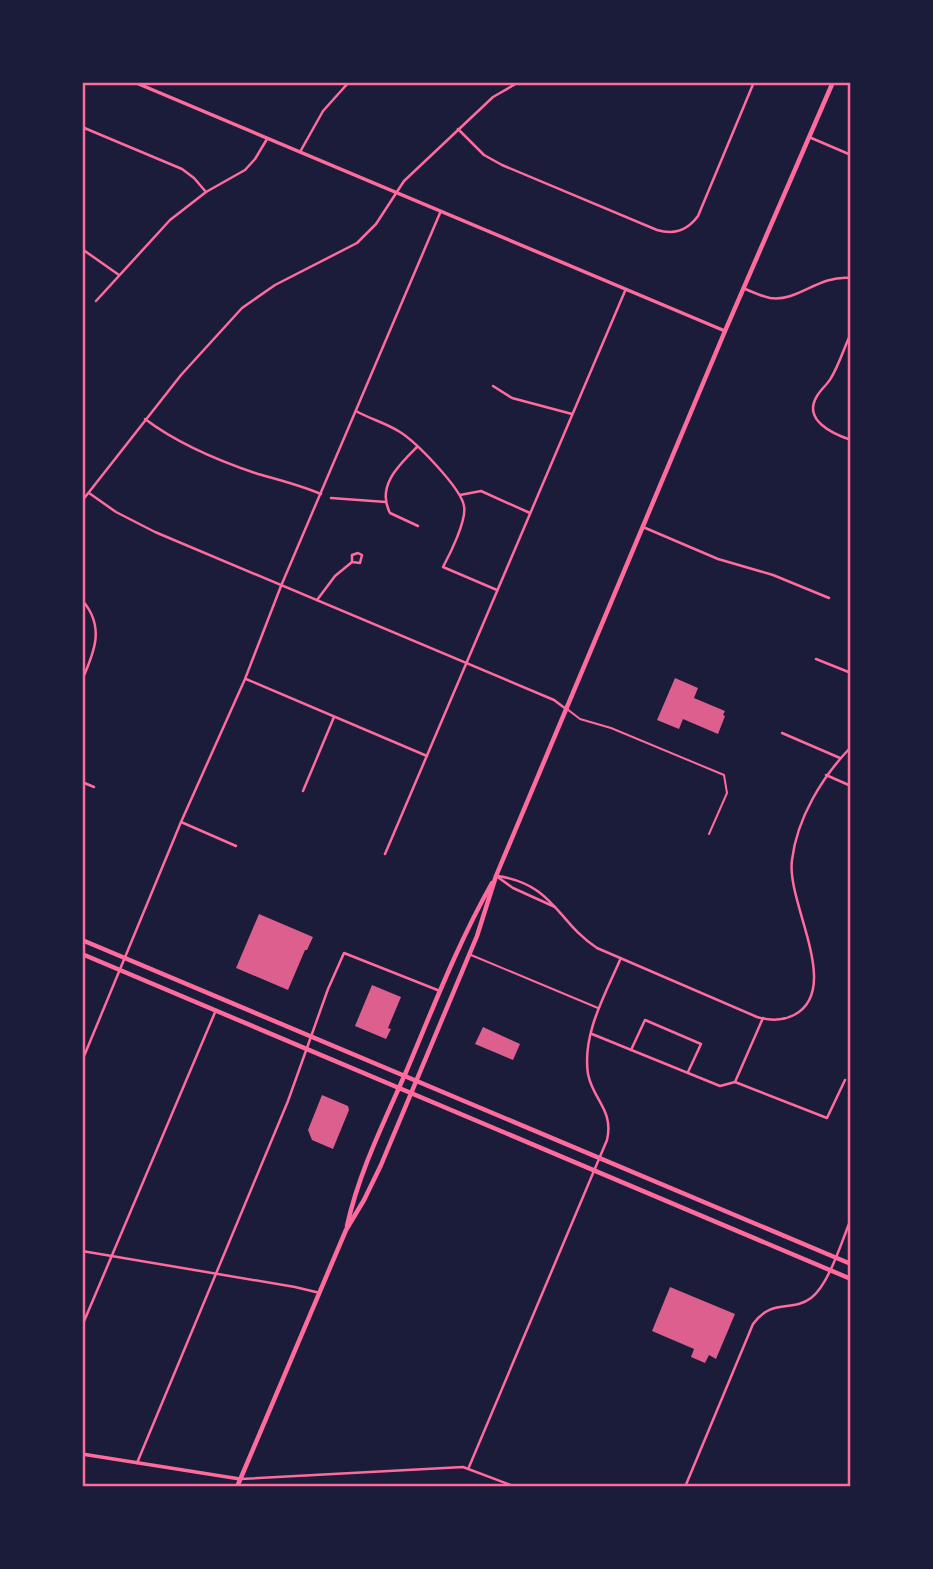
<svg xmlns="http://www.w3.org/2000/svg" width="933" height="1569" font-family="Inter,sans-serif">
  <rect width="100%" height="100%" fill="#1b1b3a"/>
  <!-- building -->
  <g fill="#dd5f8e">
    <path d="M675,678L698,688L694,698L725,711L723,715L725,716L718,734L683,719L679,729L657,720Z"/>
    <path d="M259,914L313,937L307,950H305L288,990L236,968Z"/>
    <path d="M372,985L401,997L388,1028L391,1029L386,1039L355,1026Z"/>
    <path d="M483,1027L520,1044L513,1060L475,1044Z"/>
    <path d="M322,1095L348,1106L349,1110L333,1149L312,1140L308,1130Z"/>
    <path d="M670,1287L735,1314L716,1359L709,1355L705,1363L691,1357L694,1349L652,1331Z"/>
  </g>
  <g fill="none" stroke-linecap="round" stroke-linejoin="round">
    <!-- service -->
    <g stroke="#ff6b9d" stroke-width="2">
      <path d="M567,709L580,719L611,728L724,775L727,793L709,834"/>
      <path d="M471,955L598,1008"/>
    </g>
    <!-- minor -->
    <g stroke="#ff6b9d" stroke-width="2.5">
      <path d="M82,127L182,169L194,178L206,192"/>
      <path d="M458,129L484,155L502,165L657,230C674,235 687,231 698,216L754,82"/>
      <path d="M809,137L851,155"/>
      <path d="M300,152L323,111L349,82"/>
      <path d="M82,249L119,275"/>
      <path d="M743,288C752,292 761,296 770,298C799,302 817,275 851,278"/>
      <path d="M96,301L170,220L206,192L245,170L255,159L267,139"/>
      <path d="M851,333C844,348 839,365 831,378C827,385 821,389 817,396C802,420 833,434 851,440"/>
      <path d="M493,386L512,398L572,414"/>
      <path d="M356,411C370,419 386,423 400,432C416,442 461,488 464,506C467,520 450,554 443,567L497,590"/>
      <path d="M145,419C178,444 219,461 258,474C280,480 300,485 321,494"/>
      <path d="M417,447C399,465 376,486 390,513L418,526"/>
      <path d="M89,493L116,512L155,532L554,700L566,709"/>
      <path d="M460,495L481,491L530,513"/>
      <path d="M331,498L386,502"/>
      <path d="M82,501L181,375L242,308L275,285L357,243L376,224L404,181L493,97L519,82"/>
      <path d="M643,527L718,559L773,575L829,598"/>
      <path d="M82,600C105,626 95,651 82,680"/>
      <path d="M317,600L335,576L352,562V555L358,553L362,555L360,563L352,562"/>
      <path d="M816,659L851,673"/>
      <path d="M246,679L427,756"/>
      <path d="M782,733L840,758"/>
      <path d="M826,775L851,786"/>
      <path d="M82,782L94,787"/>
      <path d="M303,791L334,717"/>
      <path d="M181,822L236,846"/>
      <path d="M385,854L625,291"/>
      <path d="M498,876C555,885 557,922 597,948L757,1017C770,1021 782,1021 794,1015C843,989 786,903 792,860C797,818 822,777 851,747"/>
      <path d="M499,878L513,888L555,907"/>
      <path d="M763,1018L735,1082L827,1118L845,1080"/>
      <path d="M592,1034L720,1086L735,1082"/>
      <path d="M631,1050L645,1020L701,1044L688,1072"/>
      <path d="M82,1061L181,822L245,679L281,586L440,213"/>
      <path d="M82,1251L295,1287L320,1293"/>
      <path d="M82,1326L216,1010"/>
      <path d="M137,1463L288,1101L328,989L344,953L440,991"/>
      <path d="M469,1467L607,1140C614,1110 593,1100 588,1074C582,1034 605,995 620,960"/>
      <path d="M240,1479L463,1467L516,1487"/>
      <path d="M685,1487L753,1324C773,1297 791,1313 811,1298C829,1285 842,1240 851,1219"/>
    </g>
    <!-- tertiary -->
    <g stroke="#ff6b9d" stroke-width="3.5">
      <path d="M134,82L725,331"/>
      <path d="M82,1454L240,1479"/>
    </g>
    <!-- secondary -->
    <g stroke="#ff6b9d" stroke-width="4.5">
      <path d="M347,1226C359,1172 384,1122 406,1072C433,1008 458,943 492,883"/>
      <path d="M237,1487L346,1230L364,1200L381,1165L477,936L496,876L725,331L833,82"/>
    </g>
    <!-- primary -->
    <g stroke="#ff6b9d" stroke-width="4.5">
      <path d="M82,940L851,1264"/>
      <path d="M82,954L851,1279"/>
    </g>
  </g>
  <!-- border -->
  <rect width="933" height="1569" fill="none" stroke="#1b1b3a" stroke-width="168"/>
  <rect x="84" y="84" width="765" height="1401" fill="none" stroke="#ff6b9d" stroke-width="2.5"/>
</svg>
